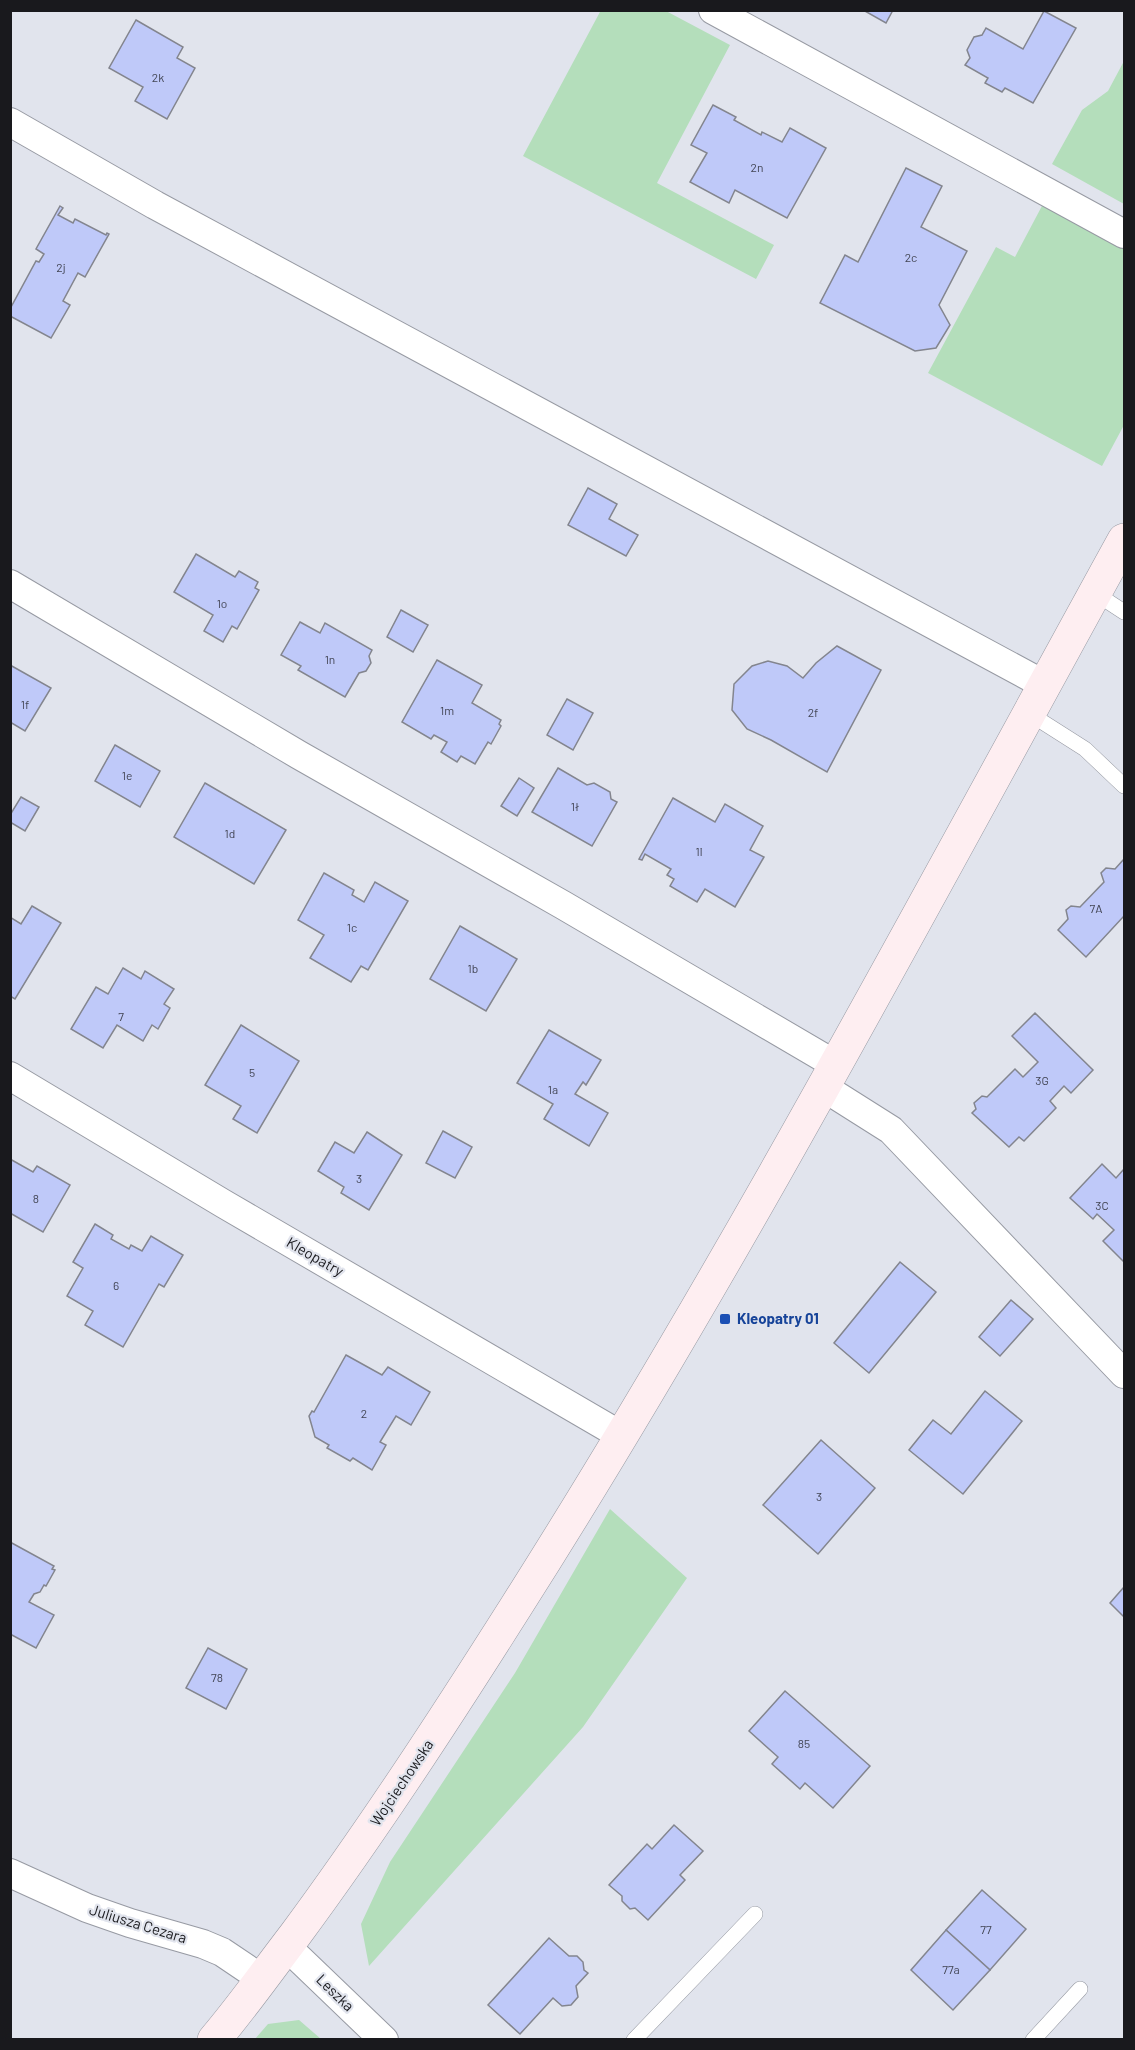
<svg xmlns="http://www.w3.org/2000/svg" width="1135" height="2050" font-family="Barlow,sans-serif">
  <rect width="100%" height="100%" fill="#e1e4ed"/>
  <!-- green -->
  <g fill="#b4debb">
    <path d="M601,10L666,11L730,45L657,183L774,245L756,279L523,156Z"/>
    <path d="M1124,61V204L1052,164L1082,110L1108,91Z"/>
    <path d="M1043,204L1124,248V425L1102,466L928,373L996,247L1015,257Z"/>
    <path d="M610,1509L687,1578L583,1727L369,1966L361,1924L390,1862L515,1673Z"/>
    <path d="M299,2020L321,2039H255L268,2024Z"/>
  </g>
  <!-- building -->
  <g fill="#bfc9f9" stroke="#83858e" stroke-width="1.5">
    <path d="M863,10H893L886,23Z"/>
    <path d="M1044,11L1076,28L1033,103L1005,88L1002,92L985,83L988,78L965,65L970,58L967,50L974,37L982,35L986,28L1023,49Z"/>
    <path d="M136,20L183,47L177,58L195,68L167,119L135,101L143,87L109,68Z"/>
    <path d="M713,105L736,117L734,120L761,135L762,132L782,142L790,128L826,148L787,218L735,190L729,203L690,182L707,153L691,145Z"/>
    <path d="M906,168L942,186L921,227L967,251L939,305L950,325L936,348L915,351L820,303L845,255L858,262Z"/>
    <path d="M60,206L63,208L58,215L73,223L75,219L106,235L107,233L109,234L85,277L78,273L63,301L70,305L51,338L10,316V309L36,261L39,262L44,254L36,249Z"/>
    <path d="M588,488L617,504L609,519L638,535L626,556L568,525Z"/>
    <path d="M196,554L235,577L239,571L258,582L255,588L259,590L237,629L232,626L223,642L204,631L213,615L174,592Z"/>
    <path d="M401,610L428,625L413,652L387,637Z"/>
    <path d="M300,622L320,633L325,623L372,650L369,656L371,663L366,671L359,673L345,697L298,670L301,666L281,655Z"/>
    <path d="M837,646L881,670L827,772L771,740L747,729L732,710L734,684L752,666L768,661L787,666L803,678L816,663Z"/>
    <path d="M437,660L482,685L472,703L501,720L499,724L501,726L491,744L488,742L475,764L461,756L457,762L441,752L447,742L434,735L431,739L402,722Z"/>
    <path d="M10,665L51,688L25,731L10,722Z"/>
    <path d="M567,699L593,713L573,750L547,735Z"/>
    <path d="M115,745L160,771L140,807L95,781Z"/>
    <path d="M558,768L587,785L594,783L610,792L611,799L617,802L592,846L532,812Z"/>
    <path d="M519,778L534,788L517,816L501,806Z"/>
    <path d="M205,783L286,830L254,884L174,837Z"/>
    <path d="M21,797L39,807L25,831L10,822V815Z"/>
    <path d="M673,798L715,822L725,804L763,826L750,850L764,857L735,907L705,889L697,902L670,886L674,879L667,875L671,869L645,854L642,860L639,859Z"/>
    <path d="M1124,859V916L1086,957L1058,930L1068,919L1066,910L1071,906L1080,907L1104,882L1101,873L1106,868L1115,869Z"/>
    <path d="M324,873L354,890L352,895L364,902L375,882L408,901L368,970L361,966L351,982L310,958L324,935L298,920Z"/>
    <path d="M32,906L61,923L15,999L10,996V917L21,924Z"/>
    <path d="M460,926L517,959L486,1011L430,979Z"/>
    <path d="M123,968L141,979L145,971L174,989L164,1004L170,1008L158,1029L152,1025L143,1041L117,1025L103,1048L71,1029L96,987L108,994Z"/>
    <path d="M1035,1013L1093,1070L1071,1093L1064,1086L1050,1101L1056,1108L1024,1141L1019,1137L1009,1147L972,1113L976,1109L974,1103L982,1096L987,1097L1015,1069L1023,1077L1038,1062L1012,1036Z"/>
    <path d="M241,1025L299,1061L257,1133L233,1119L241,1106L205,1085Z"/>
    <path d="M549,1030L601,1060L586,1085L583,1082L575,1094L608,1113L589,1146L544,1119L553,1104L517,1083Z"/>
    <path d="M443,1131L472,1147L455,1178L426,1163Z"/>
    <path d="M367,1132L402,1155L369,1210L341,1193L344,1187L318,1171L335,1142L354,1153Z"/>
    <path d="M10,1159L33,1172L37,1166L70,1185L43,1232L10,1213Z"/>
    <path d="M1102,1164L1116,1178L1124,1169V1262L1103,1241L1114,1230L1097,1214L1093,1219L1070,1198Z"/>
    <path d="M95,1224L113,1235L111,1239L129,1249L131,1245L142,1251L151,1236L183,1255L164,1287L159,1284L123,1347L85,1325L93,1311L67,1296L83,1268L73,1262Z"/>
    <path d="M900,1262L936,1292L869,1373L834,1343Z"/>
    <path d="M1011,1300L1033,1319L1000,1356L979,1337Z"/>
    <path d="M346,1355L382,1375L388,1367L430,1392L411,1425L396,1416L380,1442L386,1445L372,1470L353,1458L350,1461L327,1448L329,1445L315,1437L309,1416L312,1411L314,1412Z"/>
    <path d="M985,1391L1022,1421L963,1494L909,1450L933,1420L951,1434Z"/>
    <path d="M821,1440L875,1488L818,1554L763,1505Z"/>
    <path d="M10,1542L54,1566L52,1569L55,1570L46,1586L44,1585L40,1592L34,1594L29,1602L54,1615L36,1648L10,1634Z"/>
    <path d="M1124,1587V1617L1110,1603Z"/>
    <path d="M208,1648L247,1669L226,1709L186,1688Z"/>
    <path d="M785,1691L870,1766L833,1808L805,1783L800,1789L772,1764L778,1757L749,1731Z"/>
    <path d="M674,1825L703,1851L680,1875L685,1880L648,1920L635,1908L630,1909L622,1901V1896L609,1885L647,1844L652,1849Z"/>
    <path d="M982,1890L1026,1929L990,1970L946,1930Z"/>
    <path d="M946,1930L990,1970L953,2010L911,1970Z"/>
    <path d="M549,1938L569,1956H577L583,1962L584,1970L588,1973L576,1986L578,1997L571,2005L562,2006L553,1998L520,2034L488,2005Z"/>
  </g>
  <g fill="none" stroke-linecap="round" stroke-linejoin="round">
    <!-- lane casing -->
    <g stroke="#979aa3" stroke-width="16">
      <g id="lane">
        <path d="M1095,593L1124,612"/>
        <path d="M1030,714L1085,749L1124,786"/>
        <path d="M634,2040L755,1914"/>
        <path d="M1033,2040L1080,1989"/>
      </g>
    </g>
    <!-- street casing -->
    <g stroke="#979aa3" stroke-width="30">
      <g id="street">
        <path d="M713,10L1124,234"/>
        <path d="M10,122L155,205L1045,685"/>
        <path d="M10,584L299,755L563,905L836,1065"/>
        <path d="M10,1076L224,1204L622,1436"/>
        <path d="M823,1087L891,1130L1124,1374"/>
        <path d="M10,1873L87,1908L130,1923L203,1944L222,1952L262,1979"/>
        <path d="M286,1946L384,2040"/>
      </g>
    </g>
    <!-- secondary casing -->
    <g stroke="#979aa3" stroke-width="34">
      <path id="secondary" d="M214,2040C243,2006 268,1970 295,1935C374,1828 446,1717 517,1605C736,1260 927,898 1124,540"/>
    </g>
    <!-- lane -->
    <use href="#lane" stroke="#fff" stroke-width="15"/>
    <!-- street -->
    <use href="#street" stroke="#fff" stroke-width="28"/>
    <!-- secondary -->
    <use href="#secondary" stroke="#feeef1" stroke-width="33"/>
  </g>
  <!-- markers -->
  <rect fill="#1a4fb4" stroke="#e1e4ed" stroke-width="2" x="719" y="1313" width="12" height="12" rx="3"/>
  <g text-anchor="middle" stroke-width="4.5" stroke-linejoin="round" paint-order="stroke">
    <!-- number labels -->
    <g font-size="12" fill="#424554">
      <text x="158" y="82">2k</text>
      <text x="757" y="172">2n</text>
      <text x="911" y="262">2c</text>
      <text x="61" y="272">2j</text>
      <text x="222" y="608">1o</text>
      <text x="330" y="664">1n</text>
      <text x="25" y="709">1f</text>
      <text x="447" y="715">1m</text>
      <text x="813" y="717">2f</text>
      <text x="127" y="780">1e</text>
      <text x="575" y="811">1ł</text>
      <text x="230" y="838">1d</text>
      <text x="699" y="856">1l</text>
      <text x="1096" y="913">7A</text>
      <text x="352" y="932">1c</text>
      <text x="473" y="973">1b</text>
      <text x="121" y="1021">7</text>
      <text x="252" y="1077">5</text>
      <text x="1042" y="1085">3G</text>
      <text x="553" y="1094">1a</text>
      <text x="359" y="1183">3</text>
      <text x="36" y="1203">8</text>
      <text x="1102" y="1210">3C</text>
      <text x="116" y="1290">6</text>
      <text x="364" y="1418">2</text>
      <text x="819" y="1501">3</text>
      <text x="217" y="1682">78</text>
      <text x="804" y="1748">85</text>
      <text x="986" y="1934">77</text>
      <text x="951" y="1974">77a</text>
    </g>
    <!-- street labels -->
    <g font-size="15" fill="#19191d" stroke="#e1e4ed">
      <text transform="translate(315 1257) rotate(30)" y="5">Kleopatry</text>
      <text transform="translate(402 1783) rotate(-56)" y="5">Wojciechowska</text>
      <text transform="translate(138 1924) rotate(17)" y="5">Juliusza Cezara</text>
      <text transform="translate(335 1993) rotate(44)" y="5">Leszka</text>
    </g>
    <!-- transit labels -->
    <g font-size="15" font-weight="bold" fill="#164399" stroke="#e1e4ed" text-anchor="start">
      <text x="737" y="1324">Kleopatry 01</text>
    </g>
  </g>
  <!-- border -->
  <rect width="1135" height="2050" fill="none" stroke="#19191d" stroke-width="24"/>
</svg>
